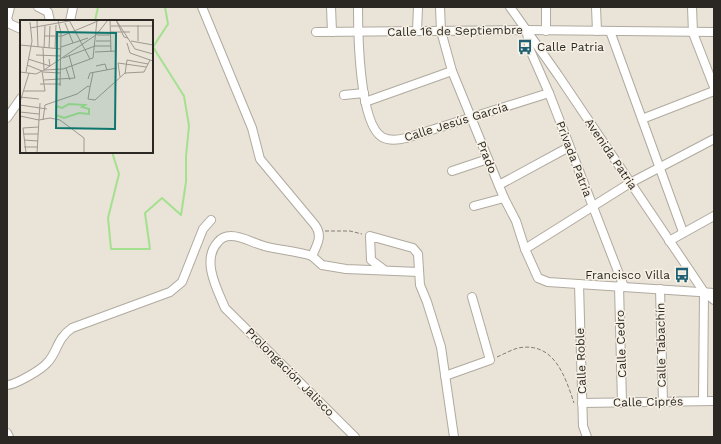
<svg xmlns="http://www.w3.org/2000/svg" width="721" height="444" font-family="'Work Sans',sans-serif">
  <rect width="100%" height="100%" fill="#eae3d8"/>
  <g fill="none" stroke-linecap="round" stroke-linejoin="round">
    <!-- stream -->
    <g stroke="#a4e18f" stroke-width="2">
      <path d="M95,21L98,7"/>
      <path d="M112,152L119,174L108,218L111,249H150L145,213L162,198L181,215L186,182V156L189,126L184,96L153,47L168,24L165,7"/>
    </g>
    <!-- minor casing -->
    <g stroke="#b0aa9f" stroke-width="10">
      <g id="minor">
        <path d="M10,7L7,19L10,24L21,29"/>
        <path d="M38,7L48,12L50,21"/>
        <path d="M202,7L252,128L260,159L315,225C323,236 317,245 312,256C296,251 279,250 264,246C253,243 242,236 231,236C225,236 221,238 218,242C201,260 217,289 225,308L355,437"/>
        <path d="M331,7L332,32"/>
        <path d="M358,7C358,33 359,123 382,137C389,141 398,140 406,138L549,93"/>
        <path d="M440,7L441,31L452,71L504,198L516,221L525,249L538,278L548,282L714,293"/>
        <path d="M510,7L558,75L704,292L714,300"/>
        <path d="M596,7L597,31"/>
        <path d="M692,7L693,33L714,87"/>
        <path d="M70,21L73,7"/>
        <path d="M417,31L418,7"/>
        <path d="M546,31V7"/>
        <path d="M610,31L683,232"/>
        <path d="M316,32L527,30L714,32"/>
        <path d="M527,33L530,50L549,93L624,287"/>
        <path d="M344,95L364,93"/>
        <path d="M365,102L452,71"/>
        <path d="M7,118L21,98"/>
        <path d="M642,119L714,91"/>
        <path d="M452,171L488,159"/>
        <path d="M499,185L569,147"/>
        <path d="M474,206L504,198"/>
        <path d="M669,241L714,216"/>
        <path d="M525,249L630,183L714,139"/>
        <path d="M312,256L322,265L346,269L419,272"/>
        <path d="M383,269L371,260L370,236L413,248L418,254L420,285L427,302L441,347L454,437"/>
        <path d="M579,284L583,426L587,437"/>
        <path d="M619,286L622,403"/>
        <path d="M660,289L663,402"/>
        <path d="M445,376L490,360L472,297"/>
        <path d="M7,385C15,385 41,370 47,363C58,352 56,339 72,328L170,292L182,282L203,229L211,220"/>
        <path d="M703,401L704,292"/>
        <path d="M582,403L714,401"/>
        <path d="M7,433L9,437"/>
      </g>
    </g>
    <!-- path -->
    <g stroke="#837e77" stroke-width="1" stroke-dasharray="4 2" stroke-linecap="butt">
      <path d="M325,231H350L362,234"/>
      <path d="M497,357C504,354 511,350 518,348C554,341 565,376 574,403"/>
    </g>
    <!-- minor -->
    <use href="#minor" stroke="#fff" stroke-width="8"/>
  </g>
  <!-- icons -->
  <defs>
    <g id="bus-bare" transform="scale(1.2)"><path d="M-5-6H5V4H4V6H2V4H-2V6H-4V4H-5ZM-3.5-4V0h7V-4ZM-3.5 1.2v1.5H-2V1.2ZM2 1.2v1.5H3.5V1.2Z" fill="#1e6174" stroke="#f7f1e5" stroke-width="2.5" paint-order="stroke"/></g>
  </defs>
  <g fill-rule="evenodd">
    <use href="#bus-bare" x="525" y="47"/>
    <use href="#bus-bare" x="682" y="275"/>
  </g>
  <g text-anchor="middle" stroke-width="3" stroke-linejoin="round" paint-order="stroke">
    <!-- street labels -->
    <g font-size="12" fill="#2b2824" stroke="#f7f1e5">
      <text transform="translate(455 31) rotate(-1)" y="4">Calle 16 de Septiembre</text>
      <text transform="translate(456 122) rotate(-17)" y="4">Calle Jesús García</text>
      <text transform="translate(611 154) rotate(56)" y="4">Avenida Patria</text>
      <text transform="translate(487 157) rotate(68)" y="4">Prado</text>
      <text transform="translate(574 159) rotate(69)" y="4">Privada Patria</text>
      <text transform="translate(621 344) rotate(-92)" y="4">Calle Cedro</text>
      <text transform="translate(661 345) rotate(-91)" y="4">Calle Tabachín</text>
      <text transform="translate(581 361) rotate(-92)" y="4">Calle Roble</text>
      <text transform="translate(290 372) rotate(45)" y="4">Prolongación Jalisco</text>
      <text transform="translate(648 402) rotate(-1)" y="4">Calle Ciprés</text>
    </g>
    <!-- poi labels -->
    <g font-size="12" fill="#2b2824" stroke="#f7f1e5" text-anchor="start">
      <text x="537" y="51">Calle Patria</text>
      <text x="670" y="279" text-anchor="end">Francisco Villa</text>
    </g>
  </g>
  <!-- overview -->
  <g transform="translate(20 20)">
    <rect width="133" height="133" fill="#eae3d8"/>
    <path fill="none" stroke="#a4e18f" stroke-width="2" d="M49,84L65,85L62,87L69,89V94L59,93L44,98L36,95V86L42,88Z"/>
    <path fill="none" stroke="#9e9890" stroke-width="1" d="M17,0L18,27M38,0L41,13L40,66M49,0L70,39M90,0L91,32M96,0L115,29L133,34M96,0L104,17L108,18M45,3L53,23M91,6H133M10,8L49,1M91,12H110M77,15H91M25,16H42L78,1M76,21H91M111,21L133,25M118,21V5M107,23L110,33L133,41M0,25L41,29M75,26H91M41,27L68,18M23,28L24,50L43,49L73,38L77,0M24,28L25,6M29,28L30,6M35,29L36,5M75,32L96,31V12M16,35L41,36M43,38L75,26M8,39L30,46L29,39M76,46L85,44L87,50M46,48L50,60M0,52L16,54L24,50L76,15L88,0M6,52L12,21L10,2M23,52L41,53M105,54L107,40L128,44M100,57L98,43L126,47M68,59L70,53L97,48M24,60L55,58L49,35M20,64H41M70,67L73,53M4,71H25L22,51L7,45M0,77L19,79M0,82L9,53M0,85L27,89M0,92L19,94M0,96L19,100L30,98L40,100L64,118V133M23,100L25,85L57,74L68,66L70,67L68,79L75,80L105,53L124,52L130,40M4,114H18M4,120L18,121M4,127H18M6,133L3,108L18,107M17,133L20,83"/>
    <path fill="#0f766e" fill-opacity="0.15" stroke="#0f766e" stroke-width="2" d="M37,12L96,13L95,109L36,108Z"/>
    <rect width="133" height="133" fill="none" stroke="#2b2824" stroke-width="2"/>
  </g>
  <!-- border -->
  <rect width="721" height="444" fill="none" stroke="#2b2824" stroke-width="16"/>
</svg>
